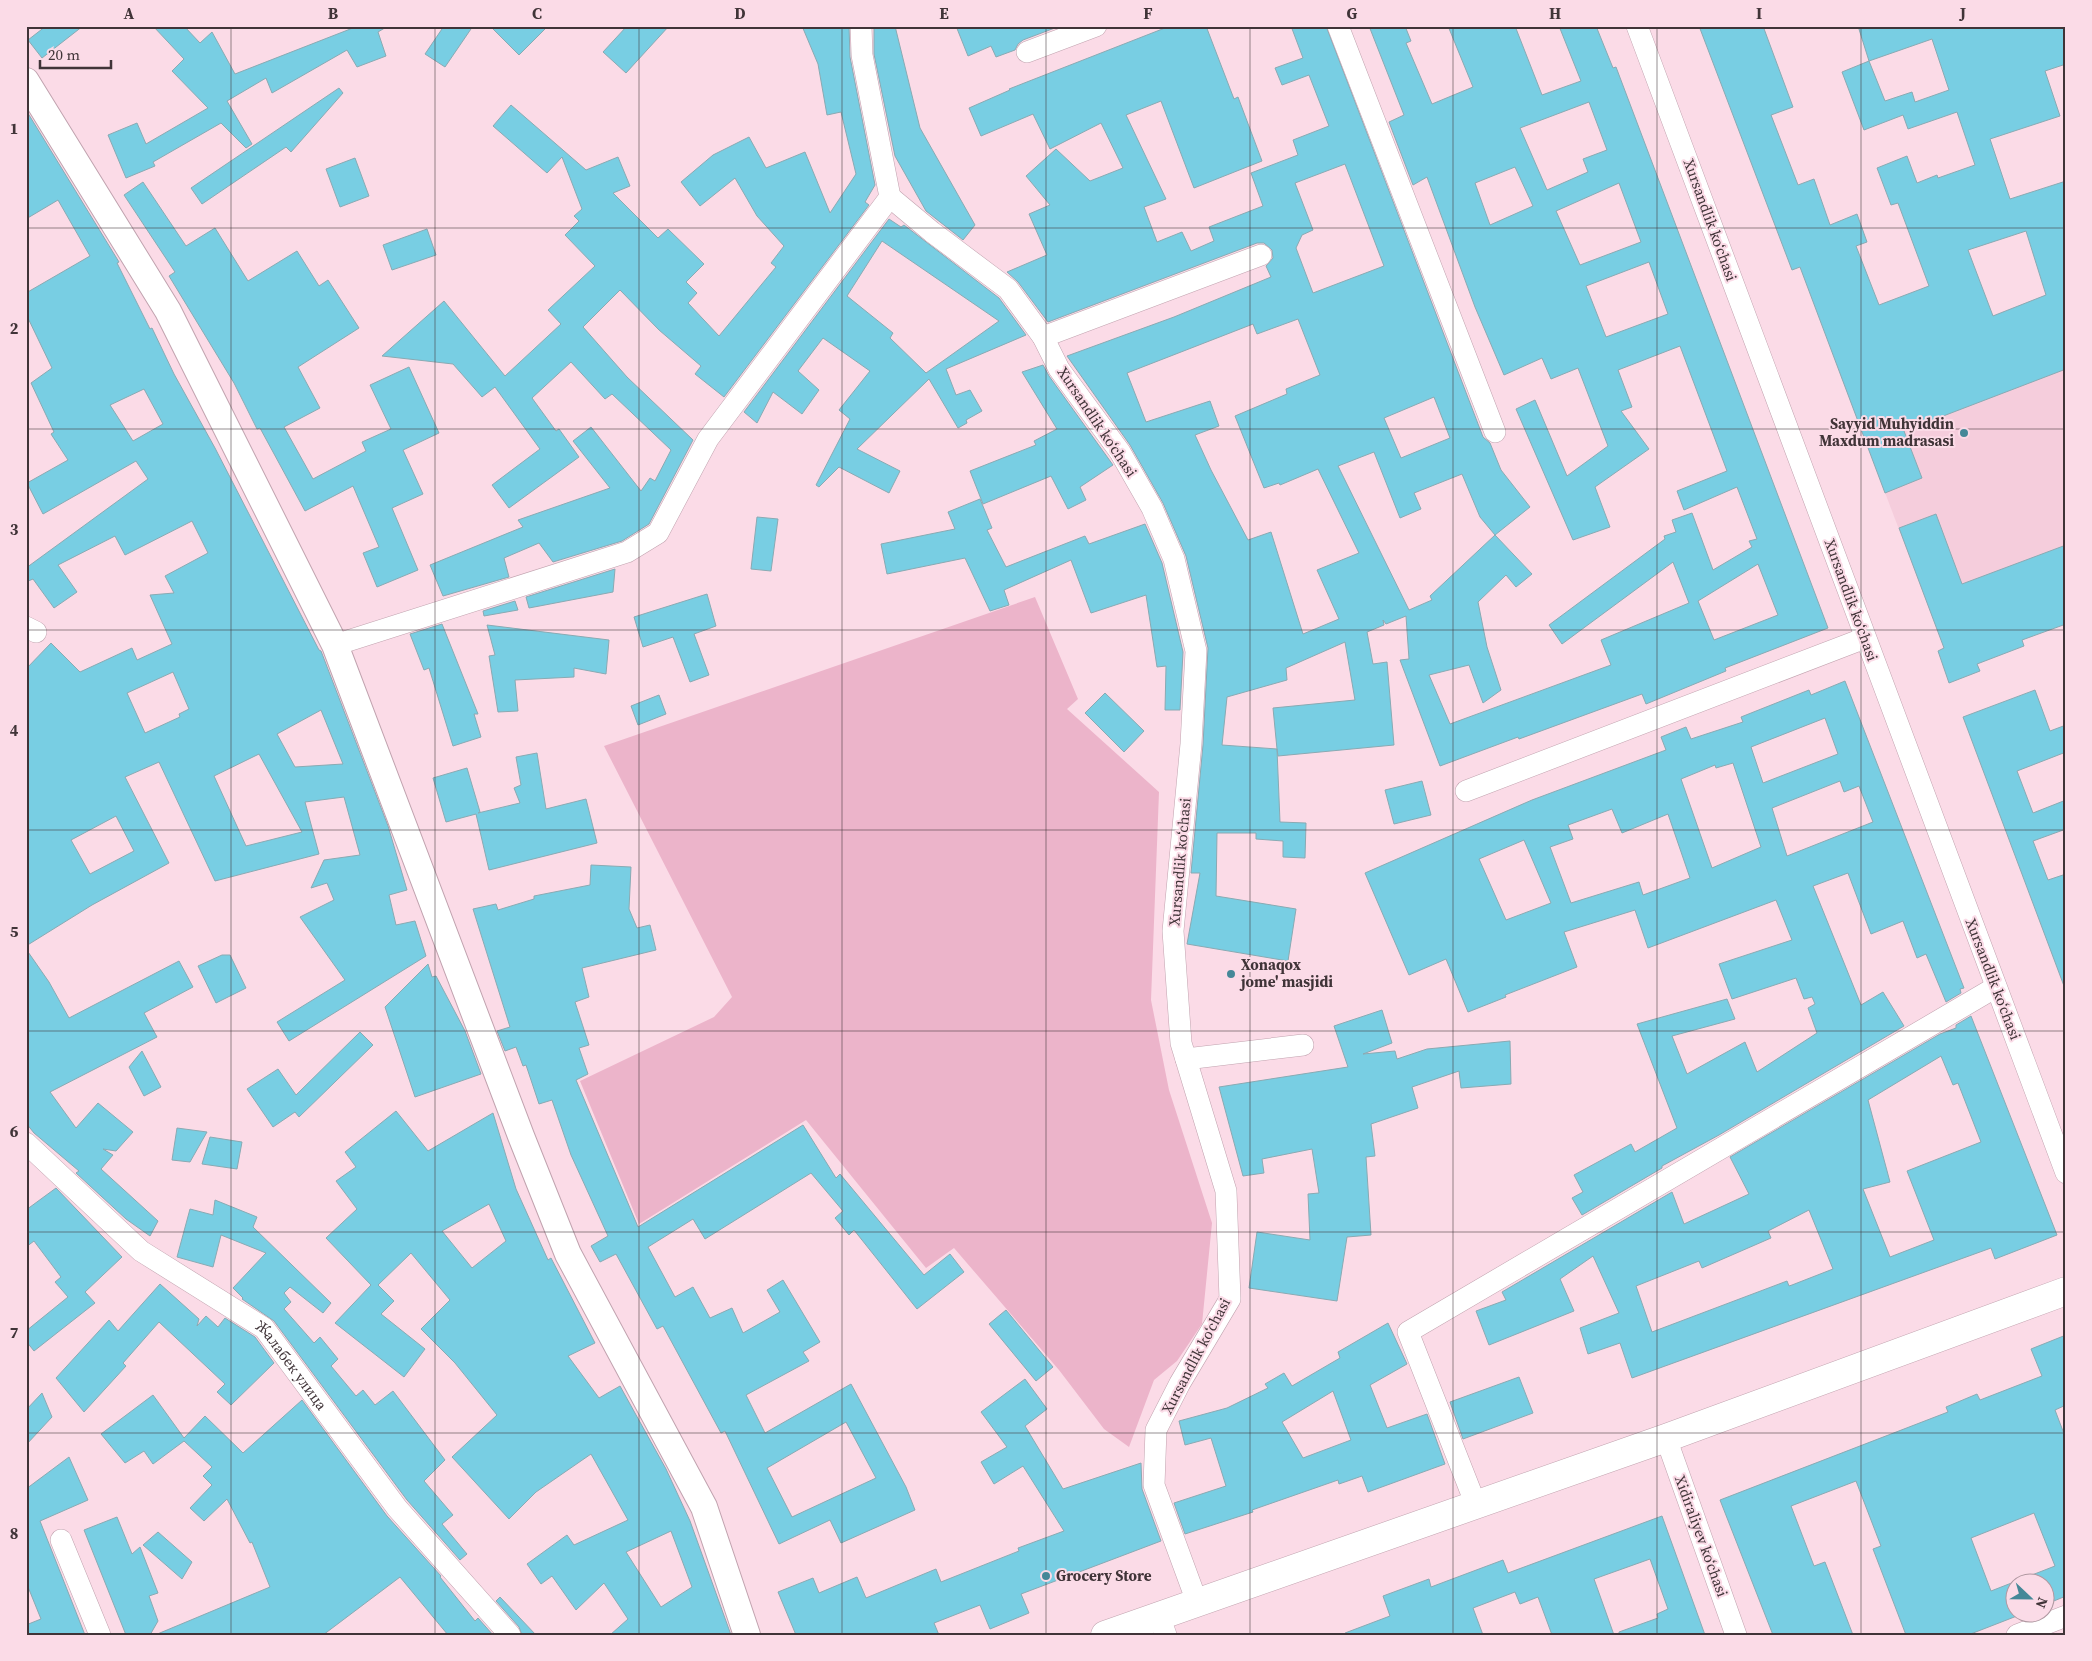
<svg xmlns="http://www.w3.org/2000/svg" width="2092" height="1661" font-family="'Source Serif 4',serif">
  <rect width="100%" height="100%" fill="#fbdbe7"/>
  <!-- built -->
  <path fill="#f5cddc" d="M2066,294V578L1936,627L1840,374L2046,295Z"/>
  <!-- green -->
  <path fill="#ecb4ca" d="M1035,597L1078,699L1067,709L1159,792L1151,1000L1169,1090L1212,1223L1202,1324L1177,1361L1154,1380L1129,1447L1104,1429L1059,1370L954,1248L926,1268L806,1120L639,1224L580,1081L714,1017L732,997L604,746Z"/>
  <!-- building -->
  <g fill="#78cee3" stroke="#89aab3" fill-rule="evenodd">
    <path d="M46,26H83L42,58L28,40Z"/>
    <path d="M153,26H184L200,43L212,32L235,74L358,26H388L378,32L386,56L357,67L347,50L272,93L266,78L227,101L252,144L246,148L221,123L153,162L155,166L126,178L108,135L137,123L146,144L208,108L172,71L184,59Z"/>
    <path d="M444,26H473L445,67L425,54Z"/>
    <path d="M490,26H548L519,55Z"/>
    <path d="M627,26H669L626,73L603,52Z"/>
    <path d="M802,26H849L850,57L875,185L865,202L869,205L724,397L695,374L701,366L659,330L620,290L583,327L627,377L693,440L649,524L622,541L553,562L539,543L504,558L509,577L443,596L430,565L523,527L518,520L610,488L573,441L591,427L641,491L650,478L655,481L671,450L612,394L605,399L571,362L532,398L556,431L559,429L579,457L509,508L492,485L540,449L495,387L482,397L453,364L382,356L444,301L505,376L561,324L548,310L595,266L565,235L579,221L574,216L582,209L562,157L547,173L493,126L511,105L586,170L618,157L630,186L613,193L658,238L668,229L704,264L686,282L697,293L688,303L719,336L776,267L771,263L784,246L757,216L735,178L700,206L681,182L713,155L749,137L766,168L805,152L830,213L856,174L841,112L827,115L818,64Z"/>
    <path d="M874,26H895L920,128L975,225L963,240L926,211L895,156L874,54Z"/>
    <path d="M956,26H1060L1023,40L1018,44L1015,50L996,57L991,46L968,56Z"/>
    <path d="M1170,26H1206L1234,99L1238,97L1262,161L1194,188L1161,101L1126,115L1166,199L1144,207L1157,242L1182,232L1191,251L1214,241L1209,227L1263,206L1251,173L1298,155L1293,140L1329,126L1309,75L1282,85L1275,68L1303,58L1291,26H1326L1483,437L1490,443L1501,470L1530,507L1495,535L1532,574L1516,587L1506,575L1478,602L1487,647L1501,690L1483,703L1469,665L1429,675L1450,724L1611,665L1601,640L1689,603L1673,562L1562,644L1549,625L1665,539L1664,536L1676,532L1672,520L1692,513L1713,570L1752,547L1749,541L1757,539L1737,487L1684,510L1677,491L1727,471L1680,346L1618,370L1632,407L1621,411L1649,449L1595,487L1610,527L1573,540L1516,409L1535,400L1567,476L1608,446L1578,368L1551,379L1542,358L1504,375L1475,307L1427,177L1413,185L1389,122L1404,115L1369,26H1405L1411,41L1406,43L1432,104L1473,87L1448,26H1515L1542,95L1581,81L1559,26H1596L1613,68L1616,67L1828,628L1725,668L1726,671L1646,704L1642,694L1519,739L1518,737L1440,766L1400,660L1409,659L1406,616L1386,624L1383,620L1384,625L1367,632L1373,664L1387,662L1394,745L1278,756L1277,749L1280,822L1306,823L1305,858L1283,857V841L1256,839V833H1217L1216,896L1296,909L1288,961L1187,944L1200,873H1191L1203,745L1208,648L1186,556L1163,503L1130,445L1067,356L1174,317L1271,277L1266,266L1273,258L1272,250L1264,243H1257L1048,322L1018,282L1007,272L1047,255L1029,214L1050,205L1026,176L1056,149L1090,181L1123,168L1101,123L1050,149L1033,114L981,136L969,108L1010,90L1009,89ZM1589,102L1607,150L1583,159L1588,172L1547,190L1520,128ZM1345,164L1384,266L1313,293L1296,248L1302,235L1313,230L1295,183ZM1515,167L1533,206L1490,225L1475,183ZM1619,183L1641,242L1580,265L1556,211ZM1649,262L1668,314L1606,337L1586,286ZM1298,319L1320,375L1286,389L1287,394L1235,416L1264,488L1279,483L1280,485L1318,469L1359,553L1317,570L1339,619L1303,634L1271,532L1248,540L1211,470L1195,435L1219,426L1210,401L1146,422L1127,373L1253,324L1257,334ZM1434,397L1450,438L1401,458L1384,418ZM1374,452L1400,518L1421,509L1414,493L1462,474L1480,517L1495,535L1430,596L1432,600L1409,610L1338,466ZM1758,564L1778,615L1714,640L1698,601ZM1345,642L1355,700L1273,708L1277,749L1222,745L1227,697L1287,680L1286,668Z"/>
    <path d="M1699,26H1763L1793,107L1771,115L1798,185L1814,179L1830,225L1857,214L1867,242L1856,246L1879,305L1929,286L1898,203L1891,205L1877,168L1907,156L1917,183L1937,175L1938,178L1975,165L1957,112L1908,129L1903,115L1864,130L1842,72L1869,61L1858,26H2066V64L2045,71L2060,116L1990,139L2010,199L2066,181V369L1904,431L1922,478L1885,493L1800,267L1792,270ZM1932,39L1949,90L1915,102L1912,92L1885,101L1869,61ZM2026,231L2046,295L1993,316L1968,250Z"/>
    <path d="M339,88L343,93L291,152L286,147L202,204L191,188Z"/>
    <path d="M26,110L119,262L117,263L150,329L152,328L174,374L215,448L319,650L321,651L388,826L407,890L389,895L396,925L415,921L426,956L289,1041L277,1022L345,980L300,917L334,900L327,883L311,888L324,860L360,855L344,797L305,802L319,854L215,881L159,762L125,777L169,863L92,905L26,946V669L51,643L80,672L132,648L137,660L172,644L150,595L174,593L165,576L208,553L192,521L125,555L115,536L58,565L77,592L54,608L33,579L26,582V568L148,479L136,461L43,514L27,483L68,460L51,434L54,432L31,383L52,368L26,314V293L90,256L58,200L26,219ZM144,389L163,424L133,441L110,405ZM173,672L189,709L179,714L180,717L145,733L127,693ZM321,710L343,764L295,767L277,734ZM259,754L302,832L246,846L214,776ZM116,816L134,851L90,874L71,840Z"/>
    <path d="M355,158L369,196L340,207L326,169Z"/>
    <path d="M143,182L186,246L215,228L248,281L297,251L319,286L328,280L359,328L298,367L320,408L284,427L313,479L366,451L362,442L391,429L370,385L409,367L439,433L403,450L423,494L392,508L418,570L377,587L363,553L379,547L353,486L305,511L260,428L257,429L234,383L169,276L175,272L124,195Z"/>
    <path d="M889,219L901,227L904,225L999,298L1026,335L946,369L956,395L970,390L982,411L966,420L967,423L958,428L929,379L857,449L900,471L889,493L839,467L819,487L816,485L850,419L839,410L870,371L823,338L798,371L819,390L802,414L773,392L757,423L744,412ZM882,241L999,321L926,373L890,338L893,333L847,296Z"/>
    <path d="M427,229L436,255L392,270L383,245Z"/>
    <path d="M1043,365L1049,376L1113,465L1080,487L1086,500L1068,509L1051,476L983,504L970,471L1036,445L1034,441L1057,429L1022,372Z"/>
    <path d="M980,499L992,528L987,530L1006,567L1085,536L1089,544L1145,524L1162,563L1183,652L1180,710H1165L1166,666L1157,667L1146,595L1091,613L1071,560L1004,590L1009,605L990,611L965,558L887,574L881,544L955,529L948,512Z"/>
    <path d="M1936,514L1962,584L2066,545V624L2022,640L2024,646L1977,664L1980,671L1949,683L1938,651L1944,648L1899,528Z"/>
    <path d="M757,517L778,519L771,571L751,569Z"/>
    <path d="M615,569L613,592L529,608L526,597Z"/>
    <path d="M707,594L716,626L694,634L709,675L690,682L673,637L643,647L634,617Z"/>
    <path d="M515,601L518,610L484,616L483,611Z"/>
    <path d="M442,624L478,714H474L481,737L453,746L429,668L424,670L410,634Z"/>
    <path d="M487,625L609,640L606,674L574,668V677L515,680L518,711L498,712L489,656L495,655Z"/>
    <path d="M1845,681L1964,988L1960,989L1961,993L1946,1002L1926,954L1917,958L1903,921L1871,934L1848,873L1813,886L1861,1005L1883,992L1904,1026L1719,1135L1662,1166V1168L1582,1215L1572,1198L1583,1192L1574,1175L1631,1144L1635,1152L1677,1128L1637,1024L1727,999L1735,1019L1672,1036L1687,1074L1745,1042L1757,1072L1817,1033L1808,1008L1815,1004L1812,997L1804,999L1796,978L1732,999L1719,964L1792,940L1776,900L1648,948L1635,910L1564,932L1577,967L1505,995L1506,997L1468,1012L1446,959L1409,975L1365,873L1532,800L1666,750L1661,737L1686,727L1691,739L1743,722L1741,717L1809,690L1811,695ZM1825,718L1838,754L1763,783L1751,747ZM1733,763L1761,847L1712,868L1681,779L1715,765L1716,768ZM1840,781L1844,792L1859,786L1873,822L1787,856L1772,808ZM1612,809L1622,833L1668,814L1690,878L1643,895L1639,882L1571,903L1550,847L1573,839L1568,825ZM1524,840L1551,903L1506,920L1479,859Z"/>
    <path d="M2035,690L2050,731L2066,725V752L2017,771L2033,813L2066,800V829L2033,841L2048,880L2066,874V985L2064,986L1963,717Z"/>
    <path d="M1105,693L1144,731L1124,752L1085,713Z"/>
    <path d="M659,695L666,714L638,725L631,706Z"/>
    <path d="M537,753L546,809L586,799L597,843L489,870L476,814L446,822L433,778L467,768L480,812L478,813L520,803L514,788L521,785L516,757Z"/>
    <path d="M1422,781L1431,815L1394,824L1385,790Z"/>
    <path d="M591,865L631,867L629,909L637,928L650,925L656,950L582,968L589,997L575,1002L589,1045L579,1048L588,1074L576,1080L638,1227L803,1125L836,1178L840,1174L924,1275L950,1254L964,1272L917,1309L854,1230L849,1235L835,1218L843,1211L811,1173L705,1239L693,1219L648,1247L675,1297L693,1287L710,1318L732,1308L743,1333L780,1312L767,1290L783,1280L820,1342L803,1352L809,1361L746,1395L765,1433L851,1384L906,1487L915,1510L841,1543L830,1520L779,1544L725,1431L721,1433L663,1326L657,1329L616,1254L600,1262L591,1246L608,1236L571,1155L552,1100L539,1104L526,1065L523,1066L516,1047L505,1051L497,1031L510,1027L473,909L496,904L498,910L534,899V896L590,885ZM846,1422L876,1478L792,1517L767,1468Z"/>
    <path d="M26,949L49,982L69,1018L179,961L193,987L144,1013L157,1037L50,1092L76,1128L98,1103L133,1132L116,1151L103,1149L113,1155L101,1169L158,1221L150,1236L126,1219L76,1173L79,1171L34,1133L26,1123Z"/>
    <path d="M222,955H230L246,988L216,1003L198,966Z"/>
    <path d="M428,964L432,977L436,976L465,1031L481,1074L415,1097L385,1007Z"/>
    <path d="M1382,1010L1392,1043L1363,1054L1395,1051L1397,1059L1427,1049L1510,1041L1511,1084L1461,1088L1459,1071L1412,1087L1418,1108L1371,1124L1375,1156L1366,1157L1371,1235L1347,1237L1337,1301L1249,1288L1257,1232L1310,1240L1308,1194L1319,1193L1312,1149L1262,1159L1264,1173L1243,1176L1219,1087L1348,1067L1334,1026Z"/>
    <path d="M1971,1016L2057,1235L1995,1259L1991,1248L1632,1378L1620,1343L1588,1354L1580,1328L1619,1313L1593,1256L1560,1279L1574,1311L1489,1345L1476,1311L1506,1300L1502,1292L1672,1192L1684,1224L1749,1194L1730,1157L1940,1034L1956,1028V1025ZM1941,1056L1953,1085L1958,1083L1981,1142L1907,1171L1934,1240L1890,1257L1863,1189L1890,1182L1868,1100ZM1809,1210L1833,1269L1792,1285L1789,1286L1787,1281L1652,1332L1636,1286L1699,1261L1702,1268L1771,1238L1768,1231Z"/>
    <path d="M360,1032L373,1045L299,1117L295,1112L273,1127L247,1089L278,1069L296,1095Z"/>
    <path d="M142,1051L161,1087L144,1096L129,1067Z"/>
    <path d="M396,1111L428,1151L493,1113L516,1189L548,1260L551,1258L595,1343L568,1356L599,1398L620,1386L666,1469L690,1521L731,1635H610L628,1619L604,1583L576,1610L552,1576L541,1584L527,1564L567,1535L574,1545L628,1520L591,1454L536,1492L509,1519L452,1457L497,1415L455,1363L421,1329L450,1300L411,1253L378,1285L394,1301L381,1314L425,1349L404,1377L335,1323L371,1285L326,1238L357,1209L336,1181L356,1167L345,1152ZM489,1204L506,1241L472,1268L442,1231ZM671,1531L692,1587L661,1607L626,1552Z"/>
    <path d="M177,1128L207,1132L190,1162L172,1160Z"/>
    <path d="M210,1137L242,1142L237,1169L202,1164Z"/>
    <path d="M56,1188L122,1257L85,1292L95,1303L34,1351L26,1341V1331L68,1297L55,1282L61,1277L34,1241L26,1247V1210Z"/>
    <path d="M215,1200L257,1217L253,1227L331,1303L323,1313L290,1287L284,1293L291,1302L284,1309L314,1343L320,1337L338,1359L331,1366L356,1396L363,1390L375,1405L393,1391L445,1460L424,1481L453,1515L442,1524L467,1554L460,1560L407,1500L274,1321L242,1299L243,1298L233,1288L266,1253L221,1235L213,1267L177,1257L190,1209L213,1215Z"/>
    <path d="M160,1284L199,1319L197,1326L206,1316L218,1327L225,1318L255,1337L274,1363L231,1405L217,1392L225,1384L159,1322L123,1363L126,1366L84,1412L56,1378L109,1320L118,1331Z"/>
    <path d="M1006,1310L1053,1367L1036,1381L989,1324Z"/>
    <path d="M1388,1323L1407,1364L1370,1385L1387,1428L1427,1414L1445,1464L1368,1492L1362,1476L1339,1484L1338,1480L1252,1510L1253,1512L1185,1534L1174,1503L1226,1486L1211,1438L1185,1445L1179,1421L1227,1408L1268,1388L1265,1384L1284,1373L1292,1386L1340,1358L1338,1352ZM1333,1391L1351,1440L1303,1458L1282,1422Z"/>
    <path d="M2066,1335V1405L2055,1410L2066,1439V1596L2044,1605V1584H2014V1614H2022L1968,1635H1906L1873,1549L1881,1546L1856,1481L1791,1506L1814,1566L1825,1562L1853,1635H1773L1720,1500L1948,1412L1946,1407L1977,1394L1980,1400L2042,1376L2031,1349ZM2034,1513L2055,1566L1991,1591L1971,1538Z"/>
    <path d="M1519,1377L1533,1413L1463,1439L1450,1402Z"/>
    <path d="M1025,1379L1047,1409L1025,1426L1063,1489L1141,1463L1142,1489L1161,1541L1021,1594L1029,1613L990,1629L980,1605L934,1623L939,1635H796L778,1592L813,1578L819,1593L857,1577L866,1598L936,1569L941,1582L1019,1551L1018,1548L1064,1531L1023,1466L994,1484L981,1462L1007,1447L981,1412Z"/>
    <path d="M42,1393L52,1417L26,1445V1410Z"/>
    <path d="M153,1395L184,1438L205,1416L243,1453L302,1400L387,1516L441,1576L440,1577L475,1621L478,1618L493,1635H448L400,1577L323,1635H155L270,1587L252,1542L250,1543L227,1499L204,1521L190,1508L212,1485L203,1476L212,1467L184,1441L153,1464L144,1451L125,1463L101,1434Z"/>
    <path d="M69,1457L88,1500L40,1521L85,1635H26V1625L41,1619L26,1582V1489Z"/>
    <path d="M1662,1516L1705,1635H1619V1632L1658,1618L1657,1614L1668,1609L1650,1559L1594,1579L1614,1635H1552L1538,1597L1520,1604L1515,1592L1473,1608L1483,1635H1345V1633L1390,1616L1383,1596L1429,1579L1431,1587L1503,1560L1508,1573Z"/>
    <path d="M117,1517L132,1554L140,1547L158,1593L149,1596L158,1621L150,1635H126L84,1530Z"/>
    <path d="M158,1532L192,1562L182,1579L143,1545Z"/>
    <path d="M500,1597L536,1635H522L519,1627L496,1601Z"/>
  </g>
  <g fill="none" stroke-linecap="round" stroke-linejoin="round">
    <!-- minor casing -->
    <g stroke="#c1a3af" stroke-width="22">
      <g id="minor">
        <path d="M1338,26L1495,432"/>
        <path d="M1637,26L2066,1173"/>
        <path d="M1027,52L1096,26"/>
        <path d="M890,197L932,232L1008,289L1043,337L1059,369L1120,452L1152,508L1174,559L1196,651L1191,744L1173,931L1181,1043L1226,1191L1230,1299L1180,1383L1156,1430L1154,1485L1197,1602"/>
        <path d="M1043,337L1261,255"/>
        <path d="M26,627L36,632"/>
        <path d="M335,645L627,552L658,533L708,439L890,197L862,55L861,26"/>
        <path d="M1466,791L1865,638"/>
        <path d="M1186,1059L1303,1045"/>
        <path id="s1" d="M26,1143L141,1251L264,1328L397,1508L510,1635"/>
        <path d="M1666,1438L1736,1635"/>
        <path d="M1476,1505L1408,1332L1996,987"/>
        <path d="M61,1540L100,1635"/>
        <path d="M1159,1616L1166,1635"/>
        <path d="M2017,1635L2066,1616"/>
      </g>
    </g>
    <!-- tertiary casing -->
    <g stroke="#c1a3af" stroke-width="28">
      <path id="tertiary" d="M26,81L168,311L335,645L521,1136L568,1254L704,1507L747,1635"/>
    </g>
    <!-- secondary casing -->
    <g stroke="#c1a3af" stroke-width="29">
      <path id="secondary" d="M1105,1635L1666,1438L2066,1291"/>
    </g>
    <!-- minor -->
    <use href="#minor" stroke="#fff" stroke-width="21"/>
    <!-- tertiary -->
    <use href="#tertiary" stroke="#fff" stroke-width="26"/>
    <!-- secondary -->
    <use href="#secondary" stroke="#fff" stroke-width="28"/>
  </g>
  <!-- grid -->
  <path fill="none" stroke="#403438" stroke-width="1" stroke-opacity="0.55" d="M231,26V1635M435,26V1635M639,26V1635M842,26V1635M1046,26V1635M1250,26V1635M1453,26V1635M1657,26V1635M1861,26V1635M26,228H2066M26,429H2066M26,630H2066M26,830H2066M26,1031H2066M26,1232H2066M26,1433H2066"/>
  <!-- markers -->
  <g fill="#458898" stroke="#fbdbe7" stroke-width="2">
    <circle cx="1964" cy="433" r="5"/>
    <circle cx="1231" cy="974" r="5"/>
    <circle cx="1046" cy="1576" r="5"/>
  </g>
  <g text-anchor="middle" stroke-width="4" stroke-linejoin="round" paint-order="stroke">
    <!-- street labels -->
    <g font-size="15" fill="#403438" stroke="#fbdbe7">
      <text transform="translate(1710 220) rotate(70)" y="5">Xursandlik koʻchasi</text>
      <text transform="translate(1097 422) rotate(56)" y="5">Xursandlik koʻchasi</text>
      <text transform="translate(1851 600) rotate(70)" y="5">Xursandlik koʻchasi</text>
      <text transform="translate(1180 862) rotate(-85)" y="5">Xursandlik koʻchasi</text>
      <text transform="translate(1993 979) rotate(69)" y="5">Xursandlik koʻchasi</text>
      <text transform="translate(1196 1356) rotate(-62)" y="5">Xursandlik koʻchasi</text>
      <text dy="5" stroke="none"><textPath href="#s1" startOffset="349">Жалабек улица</textPath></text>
      <text transform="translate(1701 1536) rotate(70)" y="5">Xidiraliyev koʻchasi</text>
    </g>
    <!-- poi labels -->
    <g font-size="15" font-weight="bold" fill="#403438" stroke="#fbdbe7" text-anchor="start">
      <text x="1954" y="429" text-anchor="end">Sayyid Muhyiddin<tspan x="1954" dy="17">Maxdum madrasasi</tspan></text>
      <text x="1241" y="970">Xonaqox<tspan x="1241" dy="17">jome' masjidi</tspan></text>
      <text x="1056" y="1581">Grocery Store</text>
    </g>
  </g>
  <!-- border -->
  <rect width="2092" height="1661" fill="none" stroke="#fbdbe7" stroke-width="55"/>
  <!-- north arrow -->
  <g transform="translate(2030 1598) rotate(112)"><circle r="24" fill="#fbdbe7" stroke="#b098a1"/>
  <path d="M0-4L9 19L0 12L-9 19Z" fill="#458898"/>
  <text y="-8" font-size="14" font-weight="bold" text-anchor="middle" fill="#403438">N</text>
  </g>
  <!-- scale -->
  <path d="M40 60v8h71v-8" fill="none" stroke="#403438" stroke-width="2.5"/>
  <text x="48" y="60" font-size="15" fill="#403438" stroke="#fbdbe7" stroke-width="4" paint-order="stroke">20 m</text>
  <rect x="28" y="28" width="2036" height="1606" fill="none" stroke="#403438" stroke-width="2"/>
  <g font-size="16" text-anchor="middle" font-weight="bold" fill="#403438">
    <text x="129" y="19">A</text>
    <text x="333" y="19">B</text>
    <text x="537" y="19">C</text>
    <text x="740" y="19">D</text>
    <text x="944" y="19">E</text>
    <text x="1148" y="19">F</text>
    <text x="1352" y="19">G</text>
    <text x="1555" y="19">H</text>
    <text x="1759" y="19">I</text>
    <text x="1963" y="19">J</text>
    <text x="14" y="134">1</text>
    <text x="14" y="334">2</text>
    <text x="14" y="535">3</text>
    <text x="14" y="736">4</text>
    <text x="14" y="937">5</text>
    <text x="14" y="1137">6</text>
    <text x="14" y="1338">7</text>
    <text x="14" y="1539">8</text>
  </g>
</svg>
